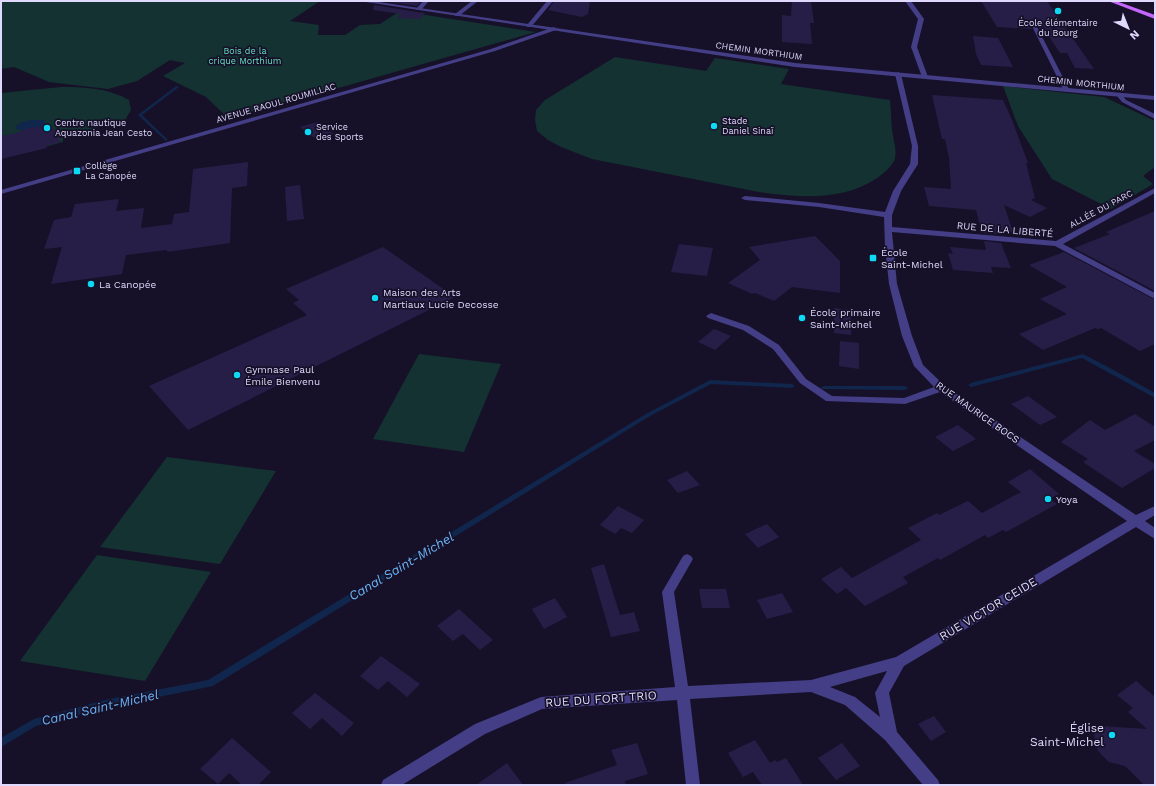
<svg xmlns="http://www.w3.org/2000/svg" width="1156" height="786" font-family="'Work Sans',sans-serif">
  <rect width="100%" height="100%" fill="#161128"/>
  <!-- green -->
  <g fill="#143231">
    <path d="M1,1H320L290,21L319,25L318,35H345L360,25L380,24L400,11L536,32L229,119L206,97L163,76L185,63L170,60L137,81L108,89L49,82L14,67L1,69Z"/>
    <path d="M615,57L706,71L715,58L789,69L781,84L890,100C891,110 891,120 892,130C893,140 898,151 894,161C890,168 883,174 877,178C842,202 798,197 759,192L592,159L561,147L548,140L537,131L535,120L536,110L545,100Z"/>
    <path d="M1003,86L1104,97L1155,121V167L1143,176L1153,184L1111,209L1052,179L1018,126Z"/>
    <path d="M61,87C84,87 108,88 129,100L131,110L125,120L63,137V142L1,159V93Z"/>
    <path d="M419,354L501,364L464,452L373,439Z"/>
    <path d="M167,457L276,471L220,564L100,547Z"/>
    <path d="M97,555L211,572L145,681L20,661Z"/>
  </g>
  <!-- water -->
  <path fill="#11264c" d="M32,120H44L45,124C39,130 24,132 16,129V126L22,122Z"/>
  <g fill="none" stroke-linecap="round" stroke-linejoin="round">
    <!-- stream -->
    <g fill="#11264c" fill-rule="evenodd">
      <path d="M176,86L179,87L142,115L167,139V141H166L138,115Z"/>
      <path d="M1083,354L1110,368L1155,393V398L1082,358L971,387L968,385L971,383Z"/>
      <path d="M710,380L792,384L795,386L792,388L711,384L650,416L213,686L109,707L36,726L1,747V738L34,719L109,699L208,680L646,414Z"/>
      <path d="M824,386H905L908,388L905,390L822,389L821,388L822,387Z"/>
    </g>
  </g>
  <!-- building -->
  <g fill="#271e48">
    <path d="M382,1H421L417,6Z"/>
    <path d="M554,1H574L590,2L588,14L582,17L548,10Z"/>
    <path d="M792,1H811L814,23H810L812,44L782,42V15L791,16Z"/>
    <path d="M981,1H1047L1094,69L1075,68L1067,53H1060L1044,29H1040L1036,24L1030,23L1032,29L997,27Z"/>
    <path d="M374,5L417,12L425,13L420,19L397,18L400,14L373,10Z"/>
    <path d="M973,36L998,38L1013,67L981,65L976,54Z"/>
    <path d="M932,95L1003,100L1012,120L1028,163H1026L1035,198L1031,200L1047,208L1030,217L1004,205L1013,232L996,230L997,234L982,233L976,210L929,206L924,187L951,189L949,158L945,139H942Z"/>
    <path d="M317,122L334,134L316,139L300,127Z"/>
    <path d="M45,126L70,135L58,138L61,142L45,146L47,148L1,159V136L13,134L29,128Z"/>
    <path d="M248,162L247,186L232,188L230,243L167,252V250L126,255L122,274L51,284L62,247L44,249L54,220L71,217L75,204L119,199L116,211L144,208L141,228L172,224L174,214L189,212L193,169Z"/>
    <path d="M300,185L304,219L287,221L285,187Z"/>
    <path d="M1155,211V291L1074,248L1110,234L1106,232Z"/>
    <path d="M815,236L840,261V293L792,287L774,301L755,293L752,294L728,283L760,260L749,247Z"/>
    <path d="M984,241L1001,243L1011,268L991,267L993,273L953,270L948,253L953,254L950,247L986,250Z"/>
    <path d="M679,244L713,248L707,276L671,272Z"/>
    <path d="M383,247L455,297L188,430L149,386L307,315L293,303L299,300L286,289Z"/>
    <path d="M1064,252L1155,300V344L1140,351L1101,328L1098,329L1095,328L1043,350L1019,334L1067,314L1040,299L1067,287L1029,265Z"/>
    <path d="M834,308L851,310V335L834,333Z"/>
    <path d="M714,329L731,336L715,350L698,342Z"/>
    <path d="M840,341L859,343V369L839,366Z"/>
    <path d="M1028,396L1057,417L1040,425L1011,404Z"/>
    <path d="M1135,414L1155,427V440L1134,451L1155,464V468L1122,488L1083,462L1088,459L1061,442L1090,420L1105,430Z"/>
    <path d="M958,425L976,439L953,451L935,437Z"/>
    <path d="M1030,469L1059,494L1050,499L1057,504L1006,532L1003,530L988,538L985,535L940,560L938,558L903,577L908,583L865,606L846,588L837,594L821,579L841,567L852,578L921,540L908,528L937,513L939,515L968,501L982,513L1021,492L1008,482Z"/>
    <path d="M687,471L700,485L678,493L667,480Z"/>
    <path d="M618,506L644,520L632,533L621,528L615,534L600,525Z"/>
    <path d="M767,524L779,537L758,548L745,534Z"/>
    <path d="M604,564L620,615L634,612L640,631L611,637L591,568Z"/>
    <path d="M699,589H726L730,608H702Z"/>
    <path d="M782,593L793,612L767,619L757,600Z"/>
    <path d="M555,598L567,617L544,629L532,609Z"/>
    <path d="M459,609L493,640L480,650L463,634L453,641L437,626Z"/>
    <path d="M381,656L420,684L407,697L388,681L378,690L360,676Z"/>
    <path d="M1136,681L1155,697V785H1144L1125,766L1109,762L1099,752L1096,746L1094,733L1100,726L1147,729L1128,712L1133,708L1117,695Z"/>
    <path d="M315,693L354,723L342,736L322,718L310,729L292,713Z"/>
    <path d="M934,716L946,732L931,741L918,724Z"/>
    <path d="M232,738L271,772L258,785H242L229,773L218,784L200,769Z"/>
    <path d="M755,740L770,763L775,760L777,762L786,758L803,785H762L753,772L743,777L728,753Z"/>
    <path d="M637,743L648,774L625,781L626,785H566L565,783L617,765L611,750Z"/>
    <path d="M842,743L860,766L836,780L818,758Z"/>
    <path d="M507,763L523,785H476Z"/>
  </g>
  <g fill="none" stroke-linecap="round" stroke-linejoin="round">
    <!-- minor -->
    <g fill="#433e85" fill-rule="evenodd">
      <path d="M423,1H429L421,10H417L416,9Z"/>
      <path d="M472,1H478L459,16H455V14Z"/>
      <path d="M547,1H553L531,27H527V25Z"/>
      <path d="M905,1H911L924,19L917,47L928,77L927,78L922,77L911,47L918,19Z"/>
      <path d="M1031,24L1036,25L1070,91L1069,92L1064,91Z"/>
      <path d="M554,27L557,29L556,30L495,51L1,194V190L491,49Z"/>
      <path d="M898,72L901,74L918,146V164L901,191L892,215V227L1056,241L1155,188V193L1063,244L1155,293V299L1055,246L892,232L897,284L912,336L923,365L945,386L1136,515L1155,506V515L1145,521L1155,528V539L1136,527L904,666L889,693L897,732L938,780L940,785H923L885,740L845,705L811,692L690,699L700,785H686L677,700L542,709L485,734L402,785H381L383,780L475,724L541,697L675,687L662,592L683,556L687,554L691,556L693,559L674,592L688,686L811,680L896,657L1127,521L940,392L905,404L826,401L800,383L773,349L743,330L708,318L706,316L711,313L749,326L779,345L806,379L832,396L904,398L934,387L914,366L902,336L889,284L885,247L884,217L819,207L745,200L741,198L745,196L819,203L885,212L893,191L910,164L912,146L895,74ZM887,671L875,693L880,717L855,697L830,687Z"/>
      <path d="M1118,95H1122L1126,100L1155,114V119L1122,102L1117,96Z"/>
    </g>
    <!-- tertiary -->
    <path fill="#433e85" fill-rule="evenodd" d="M359,1H372L795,63L1155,96V100L795,67Z"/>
    <!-- primary -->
    <path fill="#c565f9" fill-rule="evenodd" d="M1108,1H1116L1155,15V19Z"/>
  </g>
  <!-- markers -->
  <g fill="#0ed9f5" stroke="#161128" stroke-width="1.5">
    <circle cx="1058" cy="11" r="4"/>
    <circle cx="714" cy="126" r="4"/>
    <circle cx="47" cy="128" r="4"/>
    <circle cx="308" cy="132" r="4"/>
    <rect x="73" y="167" width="8" height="8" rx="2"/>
    <rect x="869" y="254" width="8" height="8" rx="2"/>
    <circle cx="91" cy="284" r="4"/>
    <circle cx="375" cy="298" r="4"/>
    <circle cx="802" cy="318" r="4"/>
    <circle cx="237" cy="375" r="4"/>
    <circle cx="1048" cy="499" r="4"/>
    <circle cx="1112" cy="735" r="4"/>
  </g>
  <g text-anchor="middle" stroke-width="3.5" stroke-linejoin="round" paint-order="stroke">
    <!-- far-poi labels -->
    <g font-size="9" fill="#dfdafd" stroke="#161128" text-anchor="start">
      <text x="1058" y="26" text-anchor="middle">École élémentaire<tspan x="1058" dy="10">du Bourg</tspan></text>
      <text x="722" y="124">Stade<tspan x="722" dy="10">Daniel Sinaï</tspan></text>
      <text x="55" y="126">Centre nautique<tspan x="55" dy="10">Aquazonia Jean Cesto</tspan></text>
      <text x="316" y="130">Service<tspan x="316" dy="10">des Sports</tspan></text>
      <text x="85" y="169">Collège<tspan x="85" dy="10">La Canopée</tspan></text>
    </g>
    <!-- far-park labels -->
    <g font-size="9" fill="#67dcc1" stroke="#161128">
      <text x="245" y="54">Bois de la<tspan x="245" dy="10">crique Morthium</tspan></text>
    </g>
    <!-- far-street labels -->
    <g font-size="9" fill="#dfdafd" stroke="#161128">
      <text transform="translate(759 51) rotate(8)" y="3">CHEMIN MORTHIUM</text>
      <text transform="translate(1081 83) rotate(6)" y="3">CHEMIN MORTHIUM</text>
      <text transform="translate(276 103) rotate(-16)" y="3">AVENUE RAOUL ROUMILLAC</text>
      <text transform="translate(1101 209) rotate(-28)" y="3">ALLÉE DU PARC</text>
    </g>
    <!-- street labels -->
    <g font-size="10" fill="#dfdafd" stroke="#161128">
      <text transform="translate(1005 229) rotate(5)" y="4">RUE DE LA LIBERTÉ</text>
      <text transform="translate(978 412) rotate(35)" y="4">RUE MAURICE BOCS</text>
    </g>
    <!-- poi labels -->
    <g font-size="10" fill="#dfdafd" stroke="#161128" text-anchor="start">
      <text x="881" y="256">École<tspan x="881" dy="12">Saint-Michel</tspan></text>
      <text x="99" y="288">La Canopée</text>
      <text x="383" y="296">Maison des Arts<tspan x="383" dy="12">Martiaux Lucie Decosse</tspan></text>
      <text x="810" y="316">École primaire<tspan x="810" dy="12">Saint-Michel</tspan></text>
      <text x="245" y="373">Gymnase Paul<tspan x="245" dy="12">Émile Bienvenu</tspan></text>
      <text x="1056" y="503">Yoya</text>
    </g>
    <!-- near-street labels -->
    <g font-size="12" fill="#dfdafd" stroke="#161128">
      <text transform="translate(988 609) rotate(-31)" y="4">RUE VICTOR CEIDE</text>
      <text transform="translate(601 699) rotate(-4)" y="4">RUE DU FORT TRIO</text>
    </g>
    <!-- near-poi labels -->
    <g font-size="12" fill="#dfdafd" stroke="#161128" text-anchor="end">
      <text x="1104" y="732">Église<tspan x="1104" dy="14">Saint-Michel</tspan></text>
    </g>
    <!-- near-water labels -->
    <g font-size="13" font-style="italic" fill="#6cb5f9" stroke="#161128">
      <text transform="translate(401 566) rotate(-31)" y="5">Canal Saint-Michel</text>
      <text transform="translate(100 707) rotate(-13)" y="5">Canal Saint-Michel</text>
    </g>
  </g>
  <!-- border -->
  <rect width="1156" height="786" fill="none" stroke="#dfdafd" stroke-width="4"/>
  <!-- north arrow -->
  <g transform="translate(1128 28) rotate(137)" stroke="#161128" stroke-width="3" paint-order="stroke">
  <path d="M0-3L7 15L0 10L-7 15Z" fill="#dfdafd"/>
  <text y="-6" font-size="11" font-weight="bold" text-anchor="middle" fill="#dfdafd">N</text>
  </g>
</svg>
